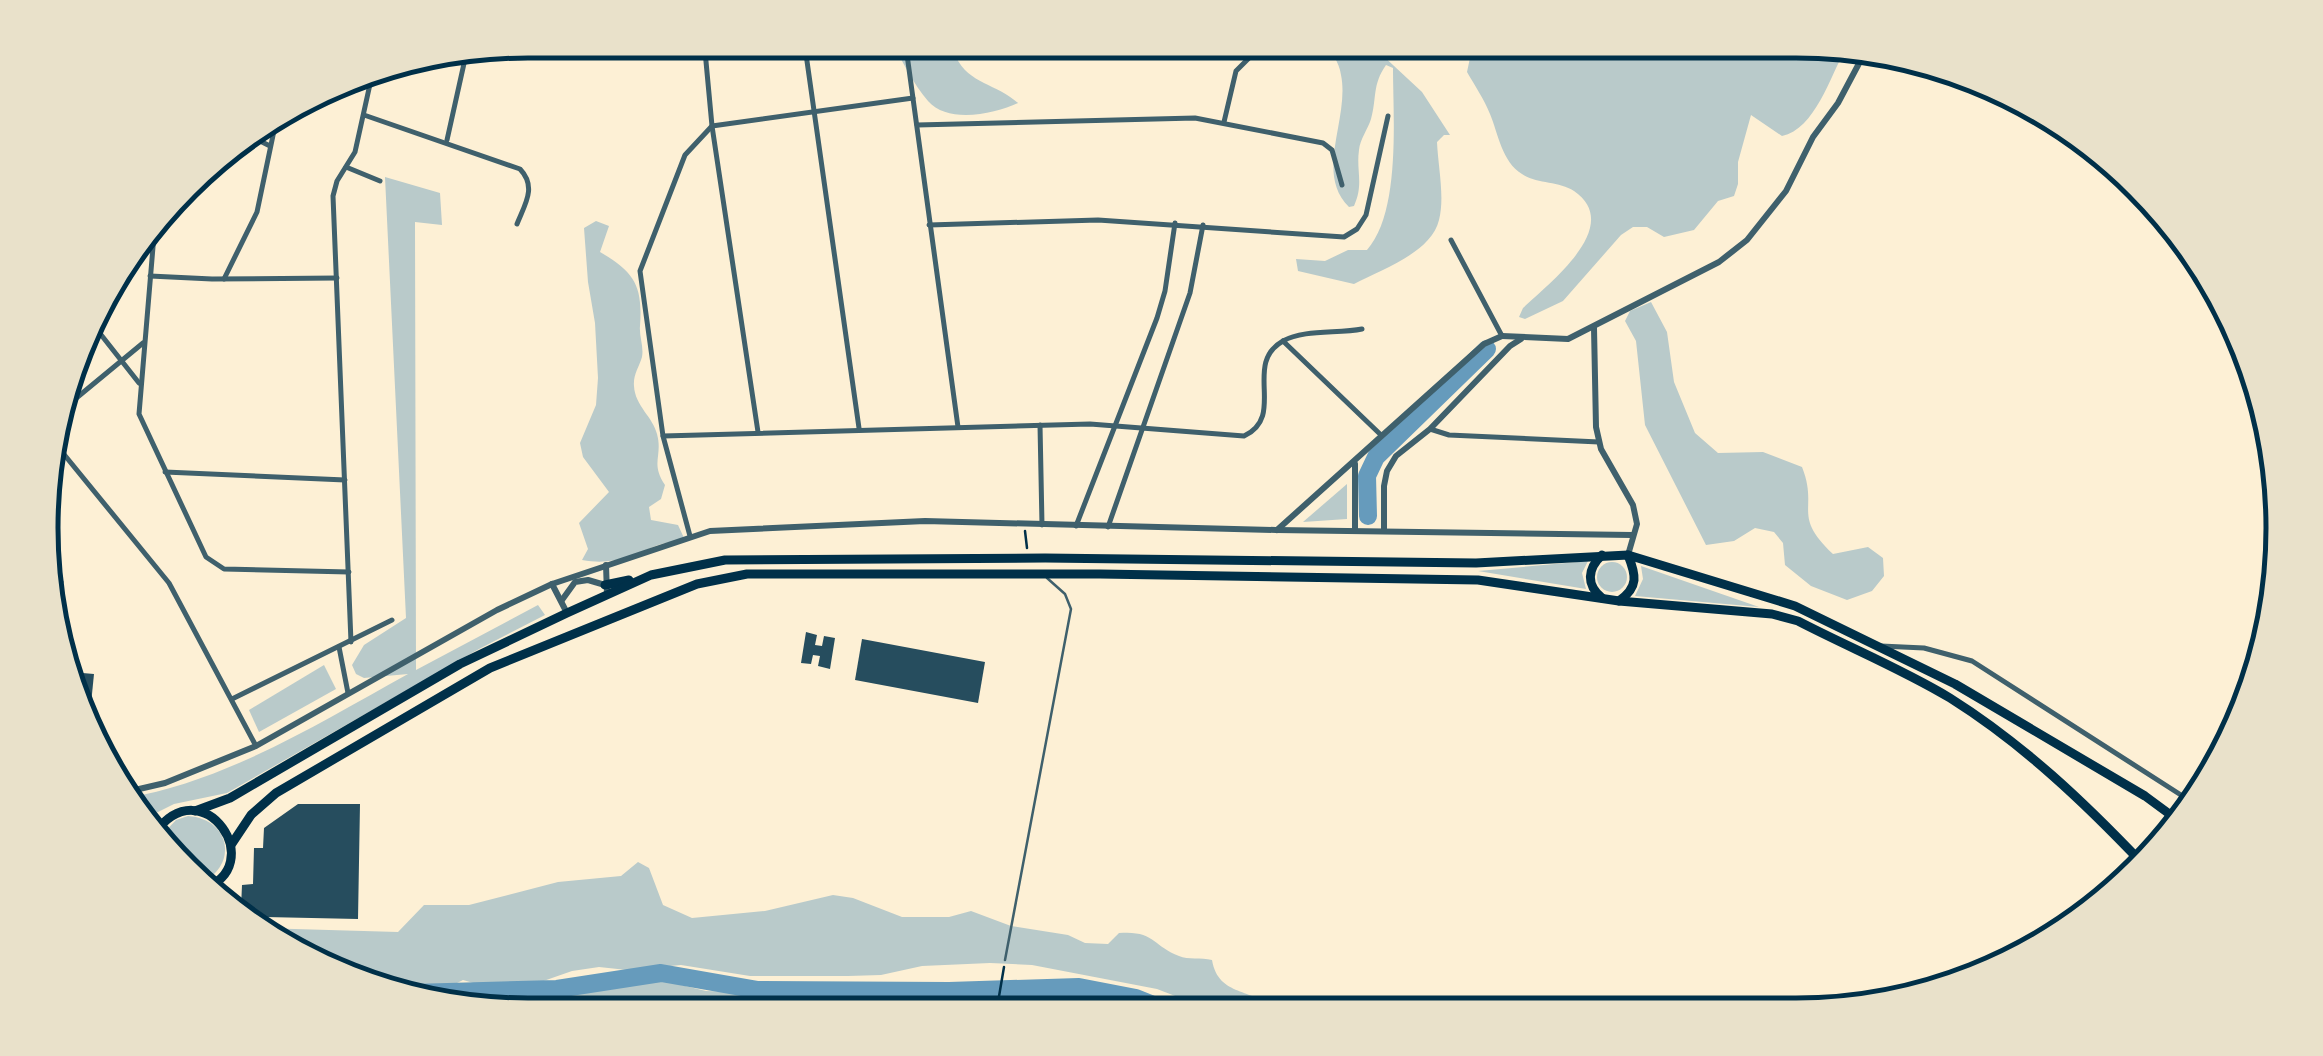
<svg xmlns="http://www.w3.org/2000/svg" width="2323" height="1056" font-family="'DejaVu Sans',sans-serif">
  <rect width="100%" height="100%" fill="#fdf0d5"/>
  <!-- green -->
  <g fill="#b9caca">
    <path d="M891,40H974L956,57C969,84 997,84 1018,103C994,114 948,124 928,101C914,85 901,59 891,40Z"/>
    <path d="M1325,40H1372L1379,52L1422,92L1450,135H1444L1437,142C1438,166 1445,197 1439,220C1431,253 1382,269 1354,284L1298,271L1296,259L1325,261L1348,250H1367C1401,212 1393,117 1393,68L1386,65C1372,85 1377,98 1371,119C1368,129 1360,139 1359,150C1356,171 1364,184 1354,206L1349,207C1314,173 1350,118 1341,75C1339,61 1331,53 1325,40Z"/>
    <path d="M1516,40H1796L1845,50C1830,77 1815,129 1782,136L1751,115L1738,162V184L1734,196L1718,201L1694,230L1664,237L1647,227H1633L1621,235L1563,301L1525,319L1519,317L1523,308C1548,284 1625,226 1574,191C1559,181 1536,184 1522,174C1502,162 1498,133 1490,114C1484,99 1475,86 1467,72L1470,58L1500,55L1514,48Z"/>
    <path d="M385,177L440,193L442,225L415,222L416,670L538,605L545,615L479,649L227,793L174,804L144,819L127,798C229,780 319,723 408,674L364,678L356,674L352,665L364,645L406,618Z"/>
    <path d="M596,221L609,226L600,252C634,272 643,285 640,326C639,336 644,347 642,357C639,367 633,375 634,386C635,406 653,417 657,434C663,456 650,463 665,485L661,499L649,507L651,520L678,525L684,538C674,543 663,542 653,547C628,558 610,565 582,560L588,549L579,523L609,492L583,457L580,443L596,405L598,378L595,323L588,282L584,228Z"/>
    <path d="M1651,302L1667,332L1674,382L1695,433L1718,453L1763,452L1802,467C1819,510 1791,514 1833,554L1868,547L1883,558L1884,576L1872,591L1847,600L1811,586L1785,565L1783,543L1774,532L1755,528L1734,541L1706,545L1645,425L1636,341L1625,321L1630,311Z"/>
    <path d="M1347,484V519L1303,522Z"/>
    <path d="M1588,561L1582,573L1586,589L1478,571Z"/>
    <circle cx="1612" cy="577" r="15"/>
    <path d="M1641,566L1759,607L1635,596L1643,579Z"/>
    <path d="M324,665L336,689L259,732L249,710Z"/>
    <path d="M188,816C232,819 239,869 197,884L159,838L176,820Z"/>
    <path d="M638,862L649,868L663,905L692,918L765,911L833,895L853,898L902,917H949L971,911L1011,926L1068,935L1085,943L1108,944L1119,933C1154,930 1153,946 1179,956C1188,960 1201,957 1212,960C1219,1000 1257,985 1274,1014H1203L1183,999L1157,989L1032,965L990,963L922,966L881,975L848,976H750L681,965L627,970L599,967L572,971L532,985L477,984L463,980L451,986L458,998L471,1002L611,986L652,978L706,991L897,997L939,992H1009L1036,986L1063,987L1118,994L1180,1014L527,1016L342,979L260,928L398,932L424,905H469L558,882L621,876Z"/>
  </g>
  <g fill="none" stroke-linecap="round" stroke-linejoin="round">
    <!-- river -->
    <g stroke="#669bbc" stroke-width="18">
      <path d="M1368,516L1367,476L1376,457L1487,349"/>
      <path d="M412,993L557,989L661,973L758,990L949,991L1079,987L1136,998L1176,1014"/>
    </g>
  </g>
  <!-- building -->
  <g fill="#264d5e">
    <path d="M806,632L817,635L815,645L822,646L824,636L835,638L830,669L818,666L820,656L813,655L811,664L801,663Z"/>
    <path d="M862,639L985,662L978,703L855,680Z"/>
    <path d="M71,672L94,674L91,704L82,703Z"/>
    <path d="M298,804H360L358,919L265,917V922L245,919V908H241L242,885L253,884L254,848H263L264,828Z"/>
  </g>
  <g fill="none" stroke-linecap="round" stroke-linejoin="round">
    <!-- path -->
    <g stroke="#003049" stroke-width="2.5">
      <path d="M1025,531L1027,548"/>
      <path d="M996,1014L1004,967"/>
    </g>
    <!-- service -->
    <path stroke="#3f606c" stroke-width="2.5" d="M1005,960L1071,609L1065,594L1047,578"/>
    <!-- minor -->
    <g stroke="#3f606c" stroke-width="5">
      <path d="M704,40L712,126L758,432"/>
      <path d="M804,40L859,428"/>
      <path d="M905,40L958,427"/>
      <path d="M593,42V40"/>
      <path d="M364,115L520,169C537,187 525,204 517,224"/>
      <path d="M1224,122L1236,71L1252,55"/>
      <path d="M917,125L1195,118L1323,143L1332,150L1342,185"/>
      <path d="M250,136L270,146"/>
      <path d="M447,140L467,50"/>
      <path d="M346,167L380,181"/>
      <path d="M155,223L139,414L206,557L224,569L349,572"/>
      <path d="M929,225L1098,220L1344,237L1357,229L1366,215L1388,116"/>
      <path d="M1451,240L1502,336"/>
      <path d="M150,276L212,279L337,278"/>
      <path d="M224,279L257,212L276,121"/>
      <path d="M91,322L139,383"/>
      <path d="M1283,341L1381,435"/>
      <path d="M57,414L143,343"/>
      <path d="M1040,425L1042,525"/>
      <path d="M1430,429L1449,435L1599,442"/>
      <path d="M49,436L169,583L256,746"/>
      <path d="M663,436L1090,424L1244,436C1287,416 1242,364 1283,341C1304,329 1338,334 1362,329"/>
      <path d="M165,472L345,480"/>
      <path d="M1076,526L1157,318L1165,291L1175,223"/>
      <path d="M1108,527L1190,293L1203,225"/>
      <path d="M690,536L663,436L640,271L685,155L712,126L913,98"/>
      <path d="M45,564L61,582"/>
      <path d="M351,642L333,196L337,181L355,152L374,66"/>
      <path d="M1881,646L1924,648L1972,661L2195,804"/>
      <path d="M339,647L348,693"/>
      <path d="M232,699L392,620"/>
    </g>
    <!-- tertiary -->
    <g stroke="#3f606c" stroke-width="6">
      <path d="M1594,328L1596,427L1601,449L1633,505L1637,524L1628,555"/>
      <path d="M1502,336L1568,339L1719,262L1747,240L1786,191L1813,137L1838,103L1864,54"/>
      <path d="M1355,464V530"/>
      <path d="M1277,530L1484,344L1502,336"/>
      <path d="M1384,530V486L1387,471L1396,456L1430,429L1510,346L1521,339"/>
      <path d="M606,565L607,594"/>
      <path d="M552,584L567,613"/>
      <path d="M562,600L575,582L588,580L605,585"/>
      <path d="M122,793L165,783L256,746L497,610L552,584L710,531L925,521L1276,530L1632,535"/>
    </g>
    <!-- primary -->
    <g stroke="#003049" stroke-width="9">
      <path d="M1602,555C1587,569 1586,585 1602,598"/>
      <path d="M605,585L629,580"/>
      <path d="M1619,601C1639,587 1636,575 1628,555"/>
      <path d="M195,811L230,798L460,664L567,613L651,575L725,560L1045,558L1476,563L1628,555L1795,606L1955,684L2145,796L2183,824"/>
      <path d="M155,833C203,766 271,867 202,889"/>
      <path d="M231,845L251,815L276,793L490,668L697,584L747,574H1100L1478,580L1619,601L1772,614L1798,621C1848,647 1902,669 1950,698C2023,744 2084,802 2143,864"/>
    </g>
  </g>
  <!-- crop -->
  <path d="M0 0H2323V1056H0ZM528 58H1796A470 470 0 0 1 2266 528V528A470 470 0 0 1 1796 998H528A470 470 0 0 1 58 528V528A470 470 0 0 1 528 58Z" fill="#e9e1ca" fill-rule="evenodd"/>
  <path fill="none" stroke="#003049" stroke-width="5" d="M528 58H1796A470 470 0 0 1 2266 528V528A470 470 0 0 1 1796 998H528A470 470 0 0 1 58 528V528A470 470 0 0 1 528 58Z"/>
</svg>
